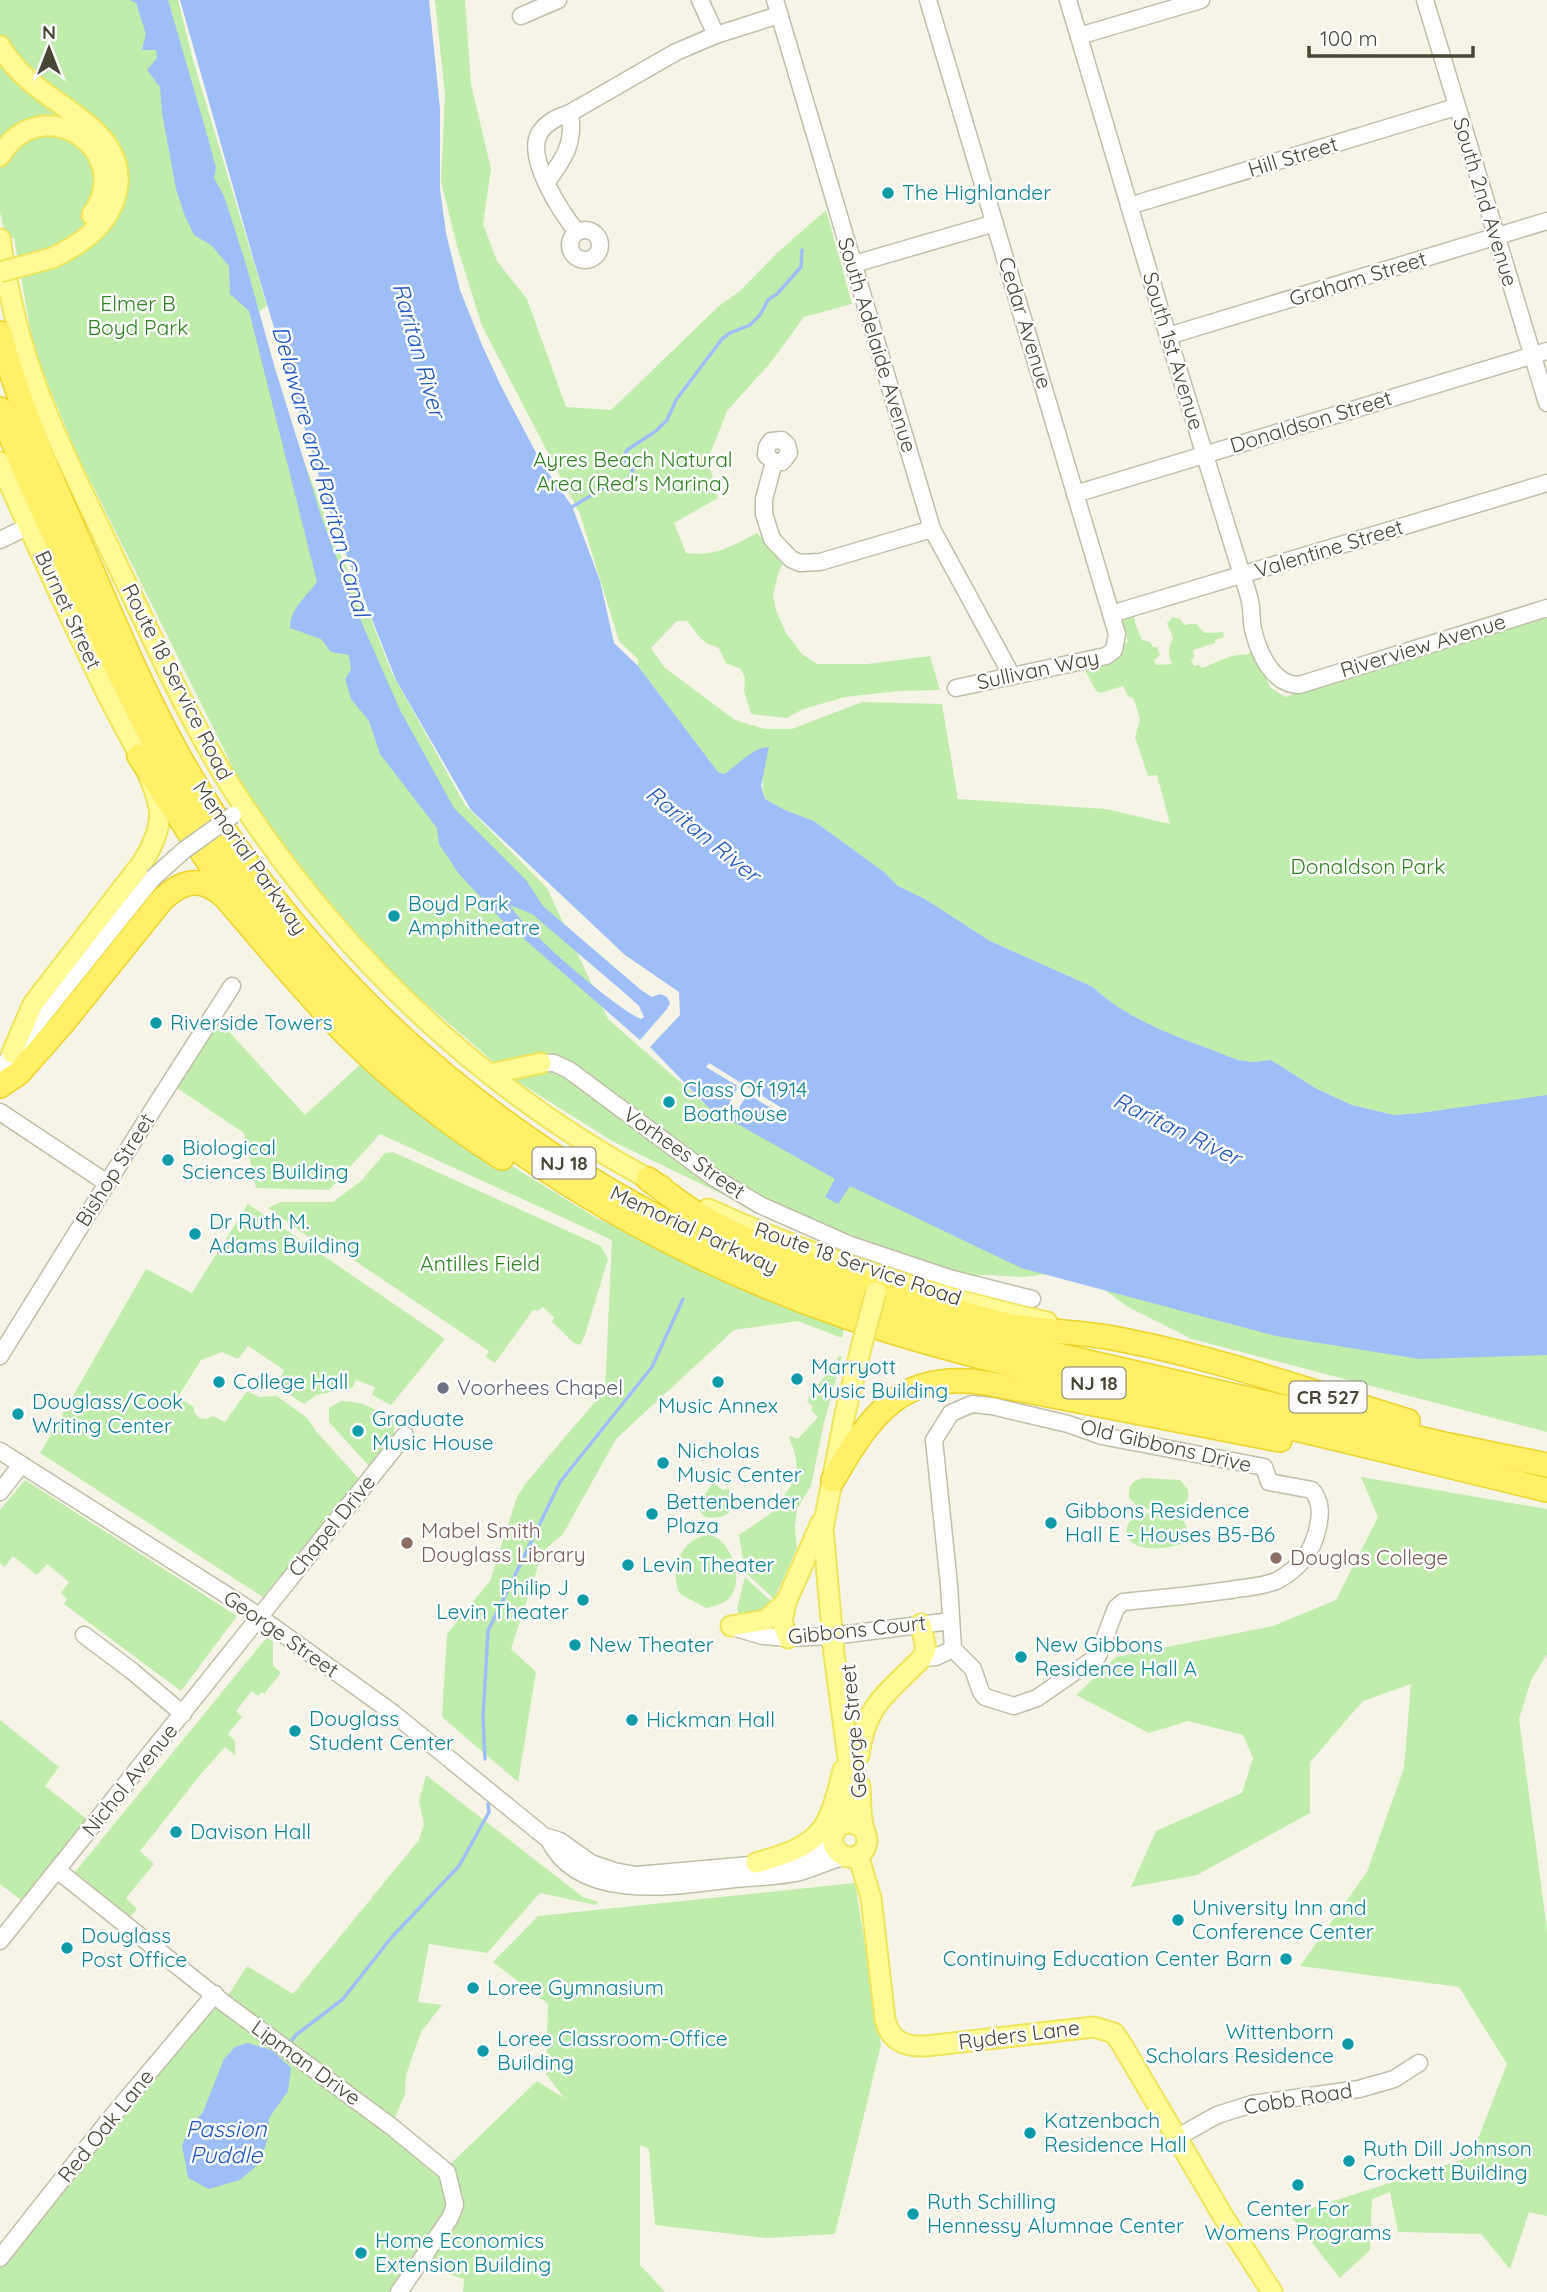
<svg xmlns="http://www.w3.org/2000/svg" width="1547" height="2292" font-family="Quicksand,sans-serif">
  <rect width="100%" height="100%" fill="#f5f4e7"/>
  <!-- green -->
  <g fill="#c0edac">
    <path d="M0,0H178L193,60L267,306L250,318L335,543L367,609L391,671L465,805L547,888L608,1019L711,1109L1046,1274L1024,1277L991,1275L927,1276L807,1235L612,1141L515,1080L360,947L253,808L76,452L34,350L14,238L6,239L0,212Z"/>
    <path d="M435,0H465L471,84L491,169L483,224L497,261L527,299L566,407L611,410L719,306L740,291L777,253L826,210L852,304L804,317L771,362L727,411L708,459L718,498L674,523L686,553C715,557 732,546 757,533L783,563L778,574L773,595L776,610L786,633L802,654L817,664H867L930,656L940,690L898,691L845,697L803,709L787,718L751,714L744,691L745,678L741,669L726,663L718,647C700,644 698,633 687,621H677L651,648L664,667L735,720L765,729H792L862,702L942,704L958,799L1106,809L1170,824L1157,775L1148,776L1135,737L1140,719L1134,699L1128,696L1123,686L1101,693L1096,691L1086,672L1088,662L1113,655L1128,641L1121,619L1134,616L1135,623L1142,640L1150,642L1153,647H1157L1160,655L1154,660L1156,665L1172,664C1167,655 1169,645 1173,638L1167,623L1173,617L1180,619L1184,625C1204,622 1192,624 1206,633L1223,632L1224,637L1215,640V643L1193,650L1194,657L1191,660L1194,666L1199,665L1202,668C1217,663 1231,653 1246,655L1254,650L1270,687L1285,697L1547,616V1096L1420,1113L1394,1115L1352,1105L1317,1089L1271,1060L1253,1062L1238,1060C1188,1040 1132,1024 1093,987L990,941L925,899L898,886L884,872L814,821L785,810L765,799C760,782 764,765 764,747L724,774L718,772L638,666V659L619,641L580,514L482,326L457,246L441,182L445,95Z"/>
    <path d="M214,1015L305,1115L364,1061L423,1111L596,1218L844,1328L842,1338L798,1321L734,1330L616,1439L563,1534L543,1551L511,1649L536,1672L518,1782L442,1717L447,1634L490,1581L517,1497L526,1483L605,1390L612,1240L380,1134L329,1190L256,1188L244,1133L171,1084Z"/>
    <path d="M393,1152L601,1246L608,1259L585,1335L580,1345L574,1343L552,1322L554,1317L543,1307L538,1311L533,1310L495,1363L486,1357L489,1351L318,1236L314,1241L268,1208L281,1202H333L361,1181L385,1153Z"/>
    <path d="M248,1204L445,1339L391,1405L372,1395L375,1387L356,1380L352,1388L316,1395L304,1404L277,1387L284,1370L248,1346L238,1359L222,1352L201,1360L178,1397L194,1407V1412L199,1418L207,1419L213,1416L225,1422L247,1391L259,1397L277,1396L307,1418L316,1431L360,1480L263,1597L40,1453L146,1269L192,1293Z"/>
    <path d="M1098,1285L1547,1328V1432L1192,1339L1128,1307Z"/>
    <path d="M839,1356H842L823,1427L811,1486L797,1509L795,1527L797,1548L774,1599L745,1572L739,1535L783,1505L780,1499C800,1481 800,1461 789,1438L791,1436L798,1439L818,1417L811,1410L813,1407L807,1401Z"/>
    <path d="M341,1401C361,1401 380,1409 394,1424V1438L369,1466L329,1422V1408Z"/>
    <path d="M1361,1477L1547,1509V1654L1531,1680L1519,1719L1547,1930V2216L1529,2212L1510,2269L1481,2234L1398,2232L1390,2192L1372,2199L1370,2250L1340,2278L1290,2215L1471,2157L1507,2064L1459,1987L1300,1966L1367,1872L1404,1768L1411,1684L1363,1701L1310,1762V1813L1197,1875L1131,1887L1156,1831L1242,1793L1253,1758L1243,1735L1188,1721L1149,1733L1076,1695L1116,1657L1273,1626L1336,1600L1378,1517Z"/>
    <path d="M1143,1478L1180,1480L1188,1490C1192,1518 1155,1511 1138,1507L1129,1498C1128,1487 1132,1480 1143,1478Z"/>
    <path d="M25,1480L237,1616L181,1691L64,1604L67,1599L61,1593L69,1582L47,1564L37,1575L13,1556L5,1567L0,1563V1510Z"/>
    <path d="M713,1483L723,1490L729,1489L733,1508C728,1517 715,1519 705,1517L696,1507Z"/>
    <path d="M1142,1513L1178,1515C1188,1524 1190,1532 1182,1543C1172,1549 1143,1551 1133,1543C1119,1532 1130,1517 1142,1513Z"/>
    <path d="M710,1535C731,1540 744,1579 731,1596C725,1604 715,1606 706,1608L680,1594C668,1570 682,1536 710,1535Z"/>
    <path d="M745,1577L775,1605L767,1612L739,1616L737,1609Z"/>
    <path d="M267,1637L273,1642V1666L281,1673L264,1694L262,1692L258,1696L252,1691L236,1711L242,1717L228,1734L235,1741V1755L225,1747L201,1774L140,1851L154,1864L126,1898L137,1909L130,1917L75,1872Z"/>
    <path d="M0,1720L59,1767L45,1786L88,1820L21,1900L0,1884Z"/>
    <path d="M426,1775L583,1897L598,1902L596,1905L540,1893L487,1953L429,1944L418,2002L442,2005L421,2032L406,2075L405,2094L393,2122L444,2170L537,2081L564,2098L546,2074L548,2004L493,1962L538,1916L855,1883L881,2045L835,2234L767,2238L655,2225L649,2149L640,2145V2265L665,2292H463L464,2279L422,2266L403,2292H0V2260L218,1995L229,1994L247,1966L293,1994L419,1840L424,1824L419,1801Z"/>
  </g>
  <!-- water -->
  <g fill="#9dbef7" fill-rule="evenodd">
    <path d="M130,0H168L206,131L216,168L214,178L224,196L245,261L274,365L322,519L357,612L400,710L454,808L526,880L543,906L641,990L652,997L660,994L667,997L670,1003L667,1009L640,1040L516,932H513L459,874L439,844L437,828L380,754L369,721L351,699L345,679L351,670L349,655L331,652L321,639L290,628C290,608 307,596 317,582L249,311L230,294L229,266L211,245L194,235L185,216L176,189L162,113L160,87L147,70L157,58L156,50H142L146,34L136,3ZM510,905L532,914L627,995L639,1006L644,1017L641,1019C614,1007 524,930 510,905Z"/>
    <path d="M180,0H429L440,109V189L446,233L460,290L482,345L502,388L542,464L572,506L600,581L614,643L638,666L718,772L724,774C737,766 753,747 769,747L761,786L765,799L785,810L814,821L884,872L898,886L925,899L990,941L1093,987C1132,1024 1188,1040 1238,1060L1253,1062L1271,1060L1317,1089L1352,1105L1394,1115L1420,1113L1547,1095V1355L1419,1359L1276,1336L1021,1268L850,1186L838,1204L825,1197L835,1179L709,1108L650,1047L680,1015L679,992L625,955L471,810L396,680L330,513L254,261Z"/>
    <path d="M247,2043L272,2050L291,2068L288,2091L269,2118L268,2137L260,2163L240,2180L209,2189L188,2178L182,2145L189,2128L203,2112L224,2059L235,2047Z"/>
  </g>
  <!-- pier -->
  <path fill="#f5f4e7" d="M709,1063L785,1110L782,1115L748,1094L731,1119L723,1115L737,1089L736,1085L706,1067Z"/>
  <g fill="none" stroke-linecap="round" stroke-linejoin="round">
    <!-- stream -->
    <g stroke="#9dbef7" stroke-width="3.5">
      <path d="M570,508L609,485L627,482L633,471L622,459L627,450L656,431L667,420L676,400L722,339L730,333L750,325L760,315L768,300L777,294L801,267L802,250"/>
      <path d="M485,1759L483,1718L488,1631L560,1482L652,1367L683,1299"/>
      <path d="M290,2043L296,2035L343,1999L391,1938L459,1866L489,1812L488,1804"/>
    </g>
    <!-- minor casing -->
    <g stroke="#c1bfa8" stroke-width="19">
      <g id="minor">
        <path d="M700,0L716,35"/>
        <path d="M775,0L932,529L1012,676"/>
        <path d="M928,0L1117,634L1114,650L1106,656L956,688"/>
        <path d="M1068,0L1168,336L1242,575C1245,584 1248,592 1250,601C1252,610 1251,620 1253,629C1258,651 1272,685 1299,685L1547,608"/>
        <path d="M1425,0L1547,403"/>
        <path d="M521,16L558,0"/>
        <path d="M1079,36L1201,0"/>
        <path d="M547,182C564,158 575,144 570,113"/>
        <path d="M1129,206L1456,107"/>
        <circle cx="585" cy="245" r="15"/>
        <path d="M577,232C561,212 526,159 539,134C546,122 558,117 570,113L676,52L716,35L779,15"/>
        <path d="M854,264L995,223"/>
        <path d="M1168,336L1547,221"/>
        <path d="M774,462L766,455L767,447L771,441L782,440L787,445L789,453L782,462H774L764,499V514L772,539L791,559L800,563L820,562L932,529"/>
        <path d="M1075,494L1547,351"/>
        <path d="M0,540L29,526"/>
        <path d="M1111,614L1547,483"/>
        <path d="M541,1063H554L569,1070L713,1177L760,1205L848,1244L949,1278L1032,1299"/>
        <path d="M0,1069L153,878"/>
        <path d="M0,1112L107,1183"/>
        <path d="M0,1356L152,1111L232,986"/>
        <path d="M972,1404L992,1406L1068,1424L1102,1436L1264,1467L1269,1482L1312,1490C1322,1503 1321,1515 1317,1531C1312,1552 1298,1569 1278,1580C1266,1586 1250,1587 1236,1589C1199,1595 1161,1598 1123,1602L1116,1608L1098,1656L1037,1698L1014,1706L985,1697L981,1692L973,1669L953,1649L949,1585L934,1440L951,1413Z"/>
        <path d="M0,1451L247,1608L393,1713L544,1836L560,1841L591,1863L614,1871L636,1875L796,1861L819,1851L832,1838"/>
        <path d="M0,1492L21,1465"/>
        <path d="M732,1627L763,1636L788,1638L832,1636L951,1621"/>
        <path d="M84,1635L132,1671L183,1714"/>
        <path d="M922,1658L936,1657L953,1649"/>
        <path d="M548,1838C578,1904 677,1886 734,1879C756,1877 782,1877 803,1871C817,1867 830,1860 844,1857"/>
        <path d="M57,1870L224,2003L392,2127L447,2172L455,2205L450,2218L399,2292"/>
        <path d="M0,1941L405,1435"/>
        <path d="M1178,2137L1217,2115L1252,2104L1359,2089L1394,2079L1419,2063"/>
        <path d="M0,2258L109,2120L215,1994"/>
      </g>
    </g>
    <!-- major casing -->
    <g stroke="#efe55a" stroke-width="23">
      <g id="major">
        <path d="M0,46C10,63 25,78 41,90C77,118 134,144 114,201C104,229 78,246 52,258"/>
        <path d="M0,156C41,87 138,149 92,215"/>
        <path d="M0,239C6,279 14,318 26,356C49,428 85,496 117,564C157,647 193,732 245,808C351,966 493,1098 662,1186"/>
        <path d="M0,462C34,541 71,619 108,696C123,726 154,776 159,808C162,827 152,847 142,863L33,1004L12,1053"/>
        <path d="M490,1074L541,1063"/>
        <path d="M708,1209C816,1258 931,1296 1047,1322"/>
        <path d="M731,1626L766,1620L786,1602"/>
        <path d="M788,1638L782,1622L786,1602L821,1523"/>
        <path d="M859,1755C866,1703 888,1693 922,1658L926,1650L921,1624"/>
        <path d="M860,1786C861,1799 860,1813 863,1825C864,1831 867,1835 867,1841C865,1864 834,1862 832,1838L838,1826L851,1822L863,1828"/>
        <path d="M838,1826L849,1804L851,1780L834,1654L823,1528L845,1414L862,1344"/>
        <path d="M858,1855L871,1898L885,2019C890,2041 904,2047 926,2046L1094,2027L1114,2033L1121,2043L1223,2216L1272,2292"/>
        <path d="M756,1863C820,1845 828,1834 843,1770"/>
      </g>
    </g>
    <!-- highway casing -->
    <g stroke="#edd229" stroke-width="26">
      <g id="highway">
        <path d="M0,333C22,419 61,499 96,580C123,643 150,706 184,765C286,943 437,1091 614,1193C736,1264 874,1310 1010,1344L1444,1444L1547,1465"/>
        <path d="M0,409C24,472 53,533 82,594C119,673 156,753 203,827C352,1058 583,1225 841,1315C953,1355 1068,1377 1183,1403C1305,1430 1426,1461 1547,1490"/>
        <path d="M139,756L230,895"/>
        <path d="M0,1086L19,1073L63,1023L160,902C181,880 201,875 225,897C265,943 303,991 346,1034C393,1081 446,1122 502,1158"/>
        <path d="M648,1179C666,1192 684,1207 704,1218C765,1252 835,1274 901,1294C938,1306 975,1318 1013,1326C1048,1332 1085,1332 1118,1339C1217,1358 1313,1392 1408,1421"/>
        <path d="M833,1480C871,1414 901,1370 986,1383L1280,1440"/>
      </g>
    </g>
    <!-- minor -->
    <use href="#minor" stroke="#fff" stroke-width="16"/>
    <!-- major -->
    <use href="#major" stroke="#fff996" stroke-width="19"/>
    <!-- highway -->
    <use href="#highway" stroke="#fff068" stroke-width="23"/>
    <!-- minor-bridge casing -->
    <g stroke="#c1bfa8" stroke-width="19" stroke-linecap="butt">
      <path id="minor-bridge" d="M153,878L183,851L233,815"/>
    </g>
    <!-- major-bridge casing -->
    <g stroke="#efe55a" stroke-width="23" stroke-linecap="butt">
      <g id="major-bridge">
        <path d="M0,272L52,258"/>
        <path d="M862,1344L876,1292"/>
      </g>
    </g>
    <!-- minor-bridge -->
    <use href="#minor-bridge" stroke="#fff" stroke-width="16"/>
    <!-- major-bridge -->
    <use href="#major-bridge" stroke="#fff996" stroke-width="19"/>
  </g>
  <!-- markers -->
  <g fill="#0f9aa8" stroke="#fff" stroke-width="2.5">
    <circle cx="888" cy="193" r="7"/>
    <circle cx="394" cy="916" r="7"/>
    <circle cx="156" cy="1023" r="7"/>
    <circle cx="669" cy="1102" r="7"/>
    <circle cx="168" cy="1160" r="7"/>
    <circle cx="195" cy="1234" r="7"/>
    <circle cx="797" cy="1379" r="7"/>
    <circle cx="219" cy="1382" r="7"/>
    <circle cx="718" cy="1382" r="7"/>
    <circle cx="18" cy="1414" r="7"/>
    <circle cx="358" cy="1431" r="7"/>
    <circle cx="663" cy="1463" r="7"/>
    <circle cx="652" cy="1514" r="7"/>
    <circle cx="1051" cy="1523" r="7"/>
    <circle cx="628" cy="1565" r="7"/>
    <circle cx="583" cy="1600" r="7"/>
    <circle cx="575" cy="1645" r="7"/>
    <circle cx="1021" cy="1657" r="7"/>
    <circle cx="632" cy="1720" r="7"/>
    <circle cx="295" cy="1731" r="7"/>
    <circle cx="176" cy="1832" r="7"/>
    <circle cx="1178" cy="1920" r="7"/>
    <circle cx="67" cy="1948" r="7"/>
    <circle cx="1286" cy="1959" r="7"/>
    <circle cx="473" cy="1988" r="7"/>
    <circle cx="1348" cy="2044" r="7"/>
    <circle cx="483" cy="2051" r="7"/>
    <circle cx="1030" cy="2133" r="7"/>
    <circle cx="1349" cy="2161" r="7"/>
    <circle cx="1298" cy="2185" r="7"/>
    <circle cx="913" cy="2214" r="7"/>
    <circle cx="361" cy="2253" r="7"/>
  </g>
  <circle fill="#6b7280" stroke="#fff" stroke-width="2.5" cx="443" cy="1388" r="7"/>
  <g fill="#8d6e63" stroke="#fff" stroke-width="2.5">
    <circle cx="407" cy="1543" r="7"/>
    <circle cx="1276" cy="1558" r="7"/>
  </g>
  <g text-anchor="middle" stroke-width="5" stroke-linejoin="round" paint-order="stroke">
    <!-- shield labels -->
    <g fill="#fff" stroke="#807e72" stroke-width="2">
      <rect x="532.5" y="1147.5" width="63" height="31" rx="5"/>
      <rect x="1062.5" y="1367.5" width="63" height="31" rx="5"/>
      <rect x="1289.5" y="1381.5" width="77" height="31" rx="5"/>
    </g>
    <g font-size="19" font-weight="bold" fill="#494635">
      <text x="564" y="1170">NJ 18</text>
      <text x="1094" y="1390">NJ 18</text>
      <text x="1328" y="1404">CR 527</text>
    </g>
    <!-- street labels -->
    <g font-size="21" fill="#494635" stroke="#fff">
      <text transform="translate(1293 157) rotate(-17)" y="7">Hill Street</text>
      <text transform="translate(1485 202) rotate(73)" y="7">South 2nd Avenue</text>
      <text transform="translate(1358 279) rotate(-17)" y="7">Graham Street</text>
      <text transform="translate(1025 323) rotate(73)" y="7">Cedar Avenue</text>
      <text transform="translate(877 345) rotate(73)" y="7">South Adelaide Avenue</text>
      <text transform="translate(1173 351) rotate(73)" y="7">South 1st Avenue</text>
      <text transform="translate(1311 422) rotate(-17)" y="7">Donaldson Street</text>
      <text transform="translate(1329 549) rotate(-17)" y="7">Valentine Street</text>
      <text transform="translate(68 610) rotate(65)" y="7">Burnet Street</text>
      <text transform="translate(1423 646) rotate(-17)" y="7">Riverview Avenue</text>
      <text transform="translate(1038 670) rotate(-12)" y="7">Sullivan Way</text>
      <text transform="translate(177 682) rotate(63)" y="7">Route 18 Service Road</text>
      <text transform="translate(250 858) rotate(55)" y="7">Memorial Parkway</text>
      <text transform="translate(684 1153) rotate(35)" y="7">Vorhees Street</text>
      <text transform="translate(115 1170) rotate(-58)" y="7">Bishop Street</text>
      <text transform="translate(694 1230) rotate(25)" y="7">Memorial Parkway</text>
      <text transform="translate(858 1264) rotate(19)" y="7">Route 18 Service Road</text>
      <text transform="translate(1166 1446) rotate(13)" y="7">Old Gibbons Drive</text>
      <text transform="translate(332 1526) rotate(-51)" y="7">Chapel Drive</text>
      <text transform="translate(857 1630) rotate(-6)" y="7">Gibbons Court</text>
      <text transform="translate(281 1634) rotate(35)" y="7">George Street</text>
      <text transform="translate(854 1731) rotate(-95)" y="7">George Street</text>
      <text transform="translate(130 1780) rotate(-51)" y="7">Nichol Avenue</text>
      <text transform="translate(1019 2035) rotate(-7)" y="7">Ryders Lane</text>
      <text transform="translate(306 2063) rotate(36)" y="7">Lipman Drive</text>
      <text transform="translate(1298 2099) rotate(-9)" y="7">Cobb Road</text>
      <text transform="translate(106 2126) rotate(-51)" y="7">Red Oak Lane</text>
    </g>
    <!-- culture labels -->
    <g font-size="21" fill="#0d838f" stroke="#fff" text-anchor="start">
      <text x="902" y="200">The Highlander</text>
      <text x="408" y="911">Boyd Park<tspan x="408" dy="24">Amphitheatre</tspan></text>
      <text x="170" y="1030">Riverside Towers</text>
      <text x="683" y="1097">Class Of 1914<tspan x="683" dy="24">Boathouse</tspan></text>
      <text x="182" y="1155">Biological<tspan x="182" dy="24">Sciences Building</tspan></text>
      <text x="209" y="1229">Dr Ruth M.<tspan x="209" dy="24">Adams Building</tspan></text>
      <text x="811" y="1374">Marryott<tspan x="811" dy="24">Music Building</tspan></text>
      <text x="233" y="1389">College Hall</text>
      <text x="32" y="1409">Douglass/Cook<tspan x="32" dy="24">Writing Center</tspan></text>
      <text x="718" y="1413" text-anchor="middle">Music Annex</text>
      <text x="372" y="1426">Graduate<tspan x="372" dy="24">Music House</tspan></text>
      <text x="677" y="1458">Nicholas<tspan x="677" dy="24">Music Center</tspan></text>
      <text x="666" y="1509">Bettenbender<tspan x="666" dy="24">Plaza</tspan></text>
      <text x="1065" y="1518">Gibbons Residence<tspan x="1065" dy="24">Hall E - Houses B5-B6</tspan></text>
      <text x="642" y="1572">Levin Theater</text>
      <text x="569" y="1595" text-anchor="end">Philip J<tspan x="569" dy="24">Levin Theater</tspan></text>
      <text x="589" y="1652">New Theater</text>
      <text x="1035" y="1652">New Gibbons<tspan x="1035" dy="24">Residence Hall A</tspan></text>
      <text x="309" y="1726">Douglass<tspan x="309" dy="24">Student Center</tspan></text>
      <text x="646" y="1727">Hickman Hall</text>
      <text x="190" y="1839">Davison Hall</text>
      <text x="1192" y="1915">University Inn and<tspan x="1192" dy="24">Conference Center</tspan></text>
      <text x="81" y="1943">Douglass<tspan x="81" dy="24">Post Office</tspan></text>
      <text x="1272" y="1966" text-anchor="end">Continuing Education Center Barn</text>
      <text x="487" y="1995">Loree Gymnasium</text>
      <text x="1334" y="2039" text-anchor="end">Wittenborn<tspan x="1334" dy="24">Scholars Residence</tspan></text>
      <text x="497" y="2046">Loree Classroom-Office<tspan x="497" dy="24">Building</tspan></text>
      <text x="1044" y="2128">Katzenbach<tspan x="1044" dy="24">Residence Hall</tspan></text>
      <text x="1363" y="2156">Ruth Dill Johnson<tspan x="1363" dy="24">Crockett Building</tspan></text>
      <text x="927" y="2209">Ruth Schilling<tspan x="927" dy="24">Hennessy Alumnae Center</tspan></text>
      <text x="1298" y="2216" text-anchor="middle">Center For<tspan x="1298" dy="24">Womens Programs</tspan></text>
      <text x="375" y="2248">Home Economics<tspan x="375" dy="24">Extension Building</tspan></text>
    </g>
    <!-- park labels -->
    <g font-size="21" fill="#308122" stroke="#fff">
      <text x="138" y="311">Elmer B<tspan x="138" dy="24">Boyd Park</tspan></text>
      <text x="633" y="467">Ayres Beach Natural<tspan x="633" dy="24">Area (Red's Marina)</tspan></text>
      <text x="1368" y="874">Donaldson Park</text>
      <text x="480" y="1271">Antilles Field</text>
    </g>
    <!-- worship labels -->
    <g font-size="21" fill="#5b616d" stroke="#fff" text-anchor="start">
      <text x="457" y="1395">Voorhees Chapel</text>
    </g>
    <!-- education labels -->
    <g font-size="21" fill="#785e54" stroke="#fff" text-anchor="start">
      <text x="421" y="1538">Mabel Smith<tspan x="421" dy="24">Douglass Library</tspan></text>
      <text x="1290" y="1565">Douglas College</text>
    </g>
    <!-- water labels -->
    <g font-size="23" font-style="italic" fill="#2359c0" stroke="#fff">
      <text transform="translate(419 350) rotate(74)" y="8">Raritan River</text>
      <text transform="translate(321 471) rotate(74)" y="8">Delaware and Raritan Canal</text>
      <text transform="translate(703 834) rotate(39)" y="8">Raritan River</text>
      <text transform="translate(1177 1129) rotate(26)" y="8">Raritan River</text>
      <text x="226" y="2137">Passion<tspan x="226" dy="26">Puddle</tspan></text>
    </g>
  </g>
  <!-- north arrow -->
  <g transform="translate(49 49)" stroke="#ffffff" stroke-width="5" paint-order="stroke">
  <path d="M0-5L12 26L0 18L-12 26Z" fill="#494635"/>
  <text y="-10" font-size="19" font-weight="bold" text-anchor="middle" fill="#494635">N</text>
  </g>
  <!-- scale -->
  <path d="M1309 46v10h164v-10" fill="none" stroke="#494635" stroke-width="3.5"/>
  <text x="1320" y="46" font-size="21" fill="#494635" stroke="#ffffff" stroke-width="5" paint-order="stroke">100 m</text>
</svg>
